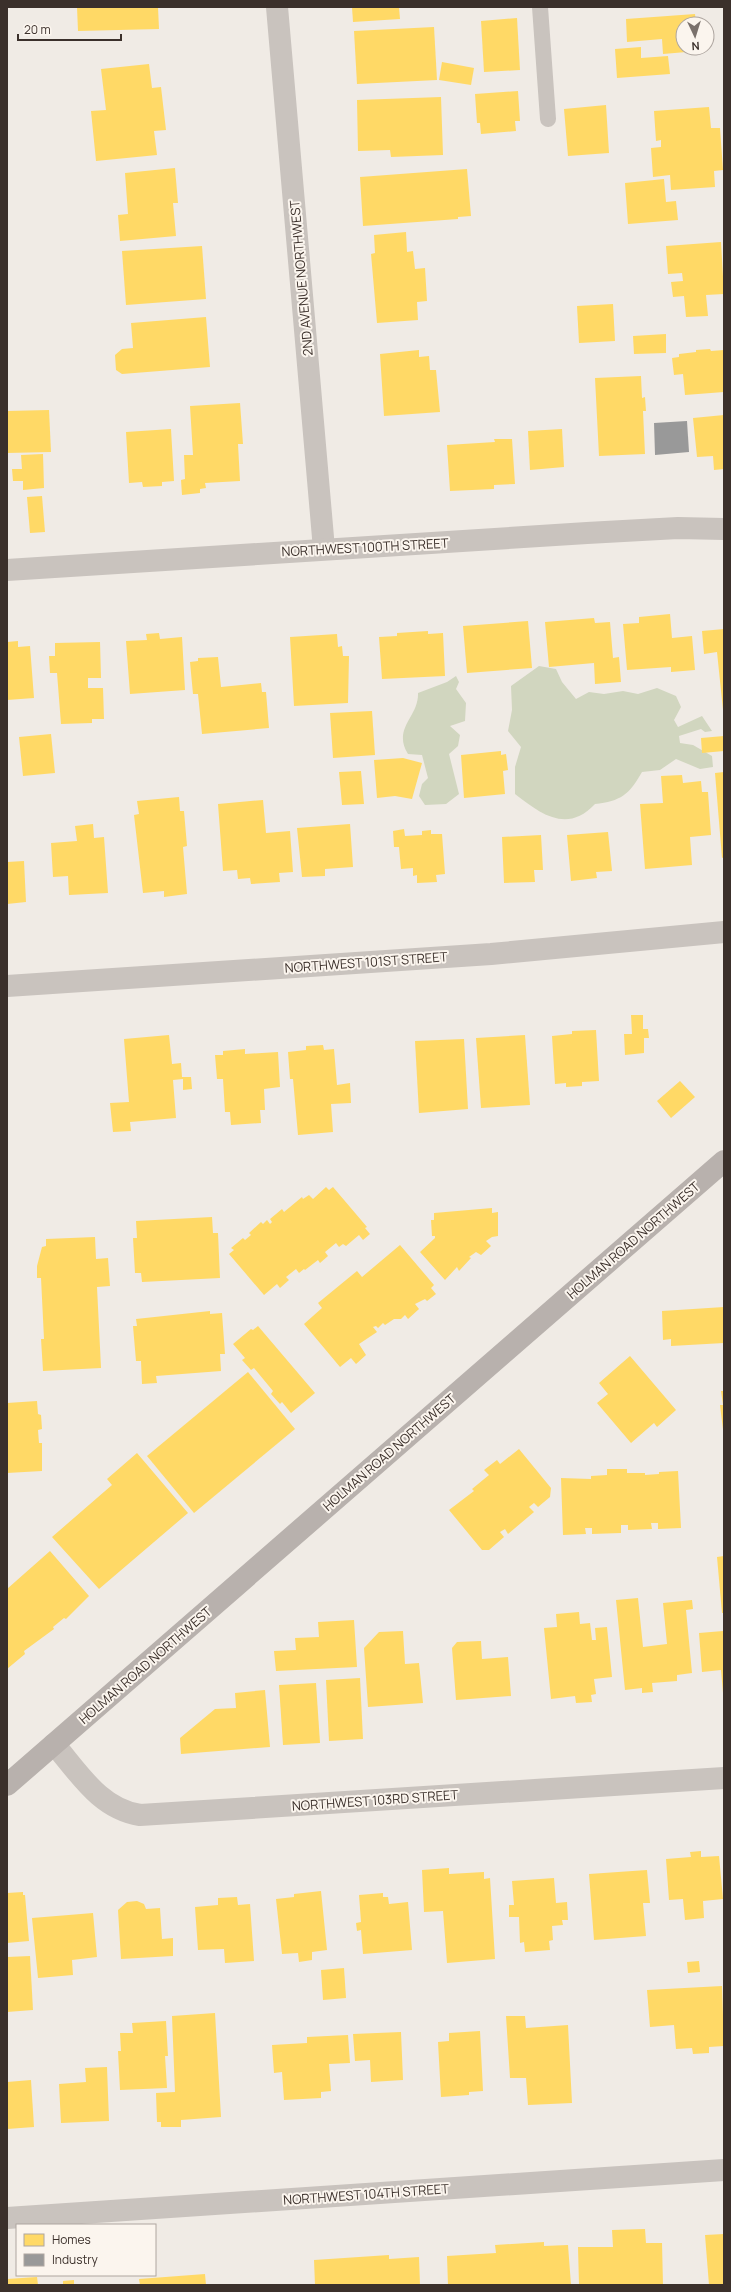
<svg xmlns="http://www.w3.org/2000/svg" width="731" height="2292" font-family="Manrope,sans-serif">
  <rect width="100%" height="100%" fill="#f0ebe5"/>
  <!-- green -->
  <g fill="#d1d6bf">
    <path d="M539,666L556,669L562,682L576,699L589,692L604,694L623,691L638,694L657,688L676,696L681,707L674,720L678,727L702,716L712,731L705,732L701,729L679,736L680,743L693,745L712,756L713,767L700,769L676,759L660,770L642,772C629,795 621,801 595,804C567,834 541,814 515,794V767L521,747L508,731L512,710L511,686Z"/>
    <path d="M456,676L459,682L456,689L466,703L465,721L450,726L460,735L458,746L449,754L459,794L446,804L425,805L419,796L422,784L428,778L422,755L408,754C392,728 419,717 418,693L447,682Z"/>
  </g>
  <!-- homes -->
  <g fill="#ffd966">
    <path d="M77,7H158L159,29L78,31Z"/>
    <path d="M352,7H399L400,19L353,22Z"/>
    <path d="M695,14L696,24H683V48H698V51L663,54L662,39L627,42L626,19Z"/>
    <path d="M517,18L520,70L484,72L481,21Z"/>
    <path d="M434,27L437,80L357,84L354,31Z"/>
    <path d="M641,47V58L668,56L670,74L617,78L615,49Z"/>
    <path d="M442,62L474,68L471,85L439,80Z"/>
    <path d="M149,64L152,88L161,87L166,130L154,131L157,155L96,161L91,111L106,110L101,69Z"/>
    <path d="M518,91L520,121H515L516,131L481,134L480,123H477L475,94Z"/>
    <path d="M441,97L443,155L391,157L390,150L358,151L357,100Z"/>
    <path d="M606,105L609,153L568,156L564,109Z"/>
    <path d="M709,107L711,128H720L723,170L714,171L715,187L671,190L670,175L653,177L651,148L661,147V140L656,141L654,111Z"/>
    <path d="M175,168L178,203H173L176,236L120,241L118,215L128,214L125,173Z"/>
    <path d="M467,169L471,216L458,217V219L363,226L360,177Z"/>
    <path d="M664,179L666,202L676,201L678,220L628,224L625,183Z"/>
    <path d="M406,232L407,252L413,251L415,269L425,268L427,301L417,302L418,320L377,323L371,254L375,253L374,235Z"/>
    <path d="M721,242L724,294L706,295L708,316L686,317L684,296L673,297L671,282L683,281L682,273L668,274L666,246Z"/>
    <path d="M202,246L206,299L126,305L122,251Z"/>
    <path d="M613,304L615,341L579,343L577,306Z"/>
    <path d="M206,317L210,367L122,374L116,370L115,355L122,349L133,348L131,323Z"/>
    <path d="M666,334V353L634,354L633,336Z"/>
    <path d="M710,349L711,351L724,350V392L685,395L683,374L674,375L672,358L679,357V354L696,352V350Z"/>
    <path d="M419,350V357L429,356L430,370H436L440,412L384,416L380,354Z"/>
    <path d="M641,376L642,398L645,397L646,411H643L645,454L599,456L595,378Z"/>
    <path d="M240,403L243,444H238L240,481L205,483L206,488L200,489V493L182,495L181,480L185,479L184,455H193L190,406Z"/>
    <path d="M49,410L51,452L7,453V411Z"/>
    <path d="M724,415V469L714,470L713,456L697,457L693,418Z"/>
    <path d="M171,429L174,481L162,482V486L143,487L142,482L129,483L126,432Z"/>
    <path d="M562,429L564,467L530,470L528,431Z"/>
    <path d="M494,439H512L515,484L494,485V489L450,491L447,445L495,442Z"/>
    <path d="M43,454L44,488L23,490V481H13L12,469H22L21,455Z"/>
    <path d="M42,496L45,532L30,533L27,497Z"/>
    <path d="M670,614L672,638L692,636L695,670L671,672V667L627,670L623,624L639,623V617Z"/>
    <path d="M594,618L595,623L610,622L613,658L619,657L621,682L595,684L594,663L549,667L545,622Z"/>
    <path d="M528,621L532,668L467,673L463,626Z"/>
    <path d="M724,629V710H723L717,652L704,654L702,631Z"/>
    <path d="M428,631V634L443,633L445,676L382,679L379,637L397,636V633Z"/>
    <path d="M159,633L160,639L182,637L185,690L130,694L126,641L147,640L146,634Z"/>
    <path d="M337,634L338,647L342,646L343,656H349L348,703L294,706L290,637Z"/>
    <path d="M18,641V647L30,646L34,698L7,700V642Z"/>
    <path d="M100,642L101,678H88V688H103L104,719H92V723L61,724L57,673H50L49,656H55V643Z"/>
    <path d="M218,657L221,687L261,683L262,692H266L269,728L202,734L198,694H193L190,662L198,661V658Z"/>
    <path d="M372,711L375,755L333,758L330,713Z"/>
    <path d="M51,734L55,773L23,776L19,737Z"/>
    <path d="M724,736V751L702,753L701,738Z"/>
    <path d="M501,751V755L506,754L508,770L503,771L505,794L464,798L461,755Z"/>
    <path d="M403,758L422,763L412,799L395,796L377,798L374,760Z"/>
    <path d="M361,771L364,804L342,805L339,772Z"/>
    <path d="M724,772V857L722,858L715,773Z"/>
    <path d="M682,775L683,783L701,781L702,792H708L711,835L690,837L692,865L645,869L640,804L663,803L661,776Z"/>
    <path d="M179,797L180,811H184L187,846L183,847L187,894L164,897V891L143,893L134,815L139,814L137,801Z"/>
    <path d="M263,800L266,833L290,831L293,872L279,873L280,882L251,884L250,878L238,879L237,870L223,871L218,804Z"/>
    <path d="M93,824L94,838L104,837L108,893L69,895L68,876L53,877L51,843L77,841L75,826Z"/>
    <path d="M350,824L353,867L325,869V876L302,877L297,828Z"/>
    <path d="M404,829L405,836L422,835V831L431,830V834H442L445,874L436,875L437,882L417,883V875L413,876V868L401,869L399,847H394L393,831Z"/>
    <path d="M608,832L612,871L596,872L597,878L571,881L567,835Z"/>
    <path d="M541,835L543,870H534L535,882L504,883L502,837Z"/>
    <path d="M24,861L26,902L7,904V862Z"/>
    <path d="M631,1015H643V1029H648L649,1038H644V1053L625,1055L624,1034H632Z"/>
    <path d="M596,1030L599,1081L582,1082V1086L566,1087V1083L555,1084L552,1036L572,1034V1031Z"/>
    <path d="M169,1035L172,1064L181,1063L182,1077H191L192,1089L183,1090V1079L173,1080L176,1118L130,1122L131,1131L113,1132L110,1103L129,1102L124,1039Z"/>
    <path d="M525,1035L530,1105L481,1108L476,1038Z"/>
    <path d="M464,1039L468,1109L419,1113L415,1041Z"/>
    <path d="M323,1045L324,1050L334,1049L337,1085L350,1083L351,1103L331,1104L333,1132L298,1135L293,1079H290L288,1052L306,1050V1046Z"/>
    <path d="M245,1049V1054L278,1052L280,1087L264,1089L265,1110H260L261,1123L231,1125L230,1112H225L223,1079H217L215,1055H223V1051Z"/>
    <path d="M680,1081L695,1097L671,1118L657,1101Z"/>
    <path d="M326,1187L329,1190L333,1187L367,1227L365,1228L370,1234L363,1240L359,1235L346,1246L343,1244L339,1247L336,1243L325,1252L328,1256L320,1263L318,1260L305,1270L304,1269L299,1273L296,1269L286,1277L289,1280L280,1288L277,1284L264,1295L229,1254L234,1250L231,1248L243,1238L245,1240L251,1235L249,1233L261,1222L263,1224L267,1220L270,1224L272,1222L270,1219L282,1209L284,1212L302,1197L303,1199L309,1195L313,1199Z"/>
    <path d="M492,1208V1213L498,1212V1236L492,1237L486,1241L491,1246L481,1255L476,1252L469,1257L471,1258L459,1271L457,1267L445,1280L420,1252L435,1238V1236H432L431,1220H434V1213Z"/>
    <path d="M212,1217L213,1233H218L220,1278L142,1282L141,1273H135L133,1238H137L136,1221Z"/>
    <path d="M95,1237L96,1259L108,1258L110,1286L97,1287L101,1368L43,1371L41,1339H44L41,1278H37V1266L42,1247L46,1246V1239Z"/>
    <path d="M400,1245L434,1285L431,1288L436,1294L427,1301L425,1299L415,1304L419,1309L408,1319L405,1315L401,1319H394L385,1325L383,1323L378,1328L376,1326L373,1327L377,1332L359,1344L366,1355L356,1364L351,1358L340,1367L304,1324L322,1308L318,1303L357,1271L362,1277Z"/>
    <path d="M724,1307V1343L671,1346V1339L663,1340L662,1311Z"/>
    <path d="M210,1311V1314L222,1313L225,1354H220L221,1371L156,1376L157,1383L142,1384L141,1361H136L133,1326H137L136,1319Z"/>
    <path d="M258,1326L315,1393L291,1413L282,1402L280,1404L271,1394L273,1391L254,1368L251,1370L242,1360L245,1358L233,1344L251,1329L253,1330Z"/>
    <path d="M630,1356L676,1410L657,1427L654,1423L631,1443L597,1403L608,1394L599,1383Z"/>
    <path d="M248,1372L295,1429L194,1513L147,1456Z"/>
    <path d="M721,1391H724V1438L720,1405H723Z"/>
    <path d="M37,1401L38,1414L41,1415L42,1429L38,1430L39,1443H42V1471L7,1473V1403Z"/>
    <path d="M519,1449L551,1488L550,1497L538,1507L534,1503L529,1507L534,1512L508,1534L505,1529L500,1532L504,1537L489,1550H482L449,1510L474,1491L472,1489L489,1475L484,1470L497,1460L500,1464Z"/>
    <path d="M137,1453L188,1513L99,1589L52,1537L112,1485L107,1479Z"/>
    <path d="M607,1469H627V1473H645V1475L659,1474V1472L678,1471L681,1528L658,1529V1523H651L652,1529L628,1530V1525H621V1533L592,1534V1528H585L586,1534L563,1535L561,1478L591,1479V1476L607,1475Z"/>
    <path d="M50,1551L89,1596L66,1619L64,1618L53,1627L54,1629L24,1651L25,1654L7,1669V1589Z"/>
    <path d="M724,1556V1613H722L717,1557Z"/>
    <path d="M638,1598L643,1647L667,1644L663,1603L692,1600L693,1609L686,1610L692,1673L677,1675V1681L652,1683L653,1692L642,1693V1688L625,1690L616,1600Z"/>
    <path d="M579,1612L580,1624L590,1623L592,1640H596L595,1628L607,1627L612,1677L594,1679L596,1694L591,1695L592,1702L576,1703L575,1696L551,1699L544,1628L557,1627L556,1614Z"/>
    <path d="M354,1620L357,1667L276,1671L274,1651L296,1650L295,1638L319,1637L318,1622Z"/>
    <path d="M403,1631L405,1664L419,1663L423,1703L368,1707L364,1648L379,1632Z"/>
    <path d="M723,1631L724,1643L723,1693L721,1670L702,1672L699,1633Z"/>
    <path d="M481,1641L482,1659L508,1657L511,1696L456,1700L452,1648L457,1642Z"/>
    <path d="M360,1678L363,1739L329,1741L326,1680Z"/>
    <path d="M316,1683L320,1743L283,1745L279,1685Z"/>
    <path d="M265,1690L270,1747L181,1754L180,1738L215,1709L236,1708L235,1693Z"/>
    <path d="M701,1851V1857L719,1856L723,1899L703,1901L704,1918L685,1920L683,1899L669,1900L666,1859L691,1857L690,1852Z"/>
    <path d="M449,1868V1874L484,1872V1879L490,1878L495,1959L447,1963L443,1911L424,1912L422,1870Z"/>
    <path d="M647,1870L650,1903H643L646,1936L594,1940L589,1874Z"/>
    <path d="M554,1878L556,1903L567,1902L568,1920H562L563,1925L552,1926L553,1940L549,1941L550,1950L525,1952L524,1942L520,1943L519,1917H509V1905H514L512,1881Z"/>
    <path d="M321,1891L327,1950L312,1952V1960L299,1962L298,1953L282,1954L276,1899L294,1897V1894Z"/>
    <path d="M23,1892V1895H25L29,1941L7,1943V1893Z"/>
    <path d="M383,1893V1897H388L389,1904L408,1902L412,1950L363,1954L361,1930L357,1931L356,1923L361,1922L359,1895Z"/>
    <path d="M237,1897L238,1905L250,1904L254,1961L225,1963L224,1949L198,1950L195,1907L218,1905V1898Z"/>
    <path d="M137,1901L144,1904L146,1909L160,1908L162,1939L173,1938V1956L121,1959L118,1910L127,1902Z"/>
    <path d="M93,1913L97,1957L72,1960L73,1975L38,1978L32,1918Z"/>
    <path d="M30,1956L33,2010L7,2012V1957Z"/>
    <path d="M699,1961L700,1972L688,1973L687,1962Z"/>
    <path d="M344,1968L346,1998L323,2000L321,1970Z"/>
    <path d="M722,1986L724,2046L709,2047V2053L693,2054L692,2048L676,2049L674,2025L650,2027L647,1990Z"/>
    <path d="M215,2013L221,2117L181,2120V2127H161V2122H157L156,2093L175,2092L172,2016Z"/>
    <path d="M506,2016H525L526,2028L568,2025L572,2103L528,2105L526,2078H510Z"/>
    <path d="M166,2021L168,2056H165L167,2088L120,2090L118,2051H121L120,2033H133L132,2023Z"/>
    <path d="M480,2031L483,2091L469,2092V2095L441,2097L438,2042L449,2041V2033Z"/>
    <path d="M401,2032L403,2080L371,2082L370,2060L355,2061L353,2034Z"/>
    <path d="M348,2035L350,2063L329,2064L331,2091L321,2092V2098L284,2100L282,2072L274,2073L272,2045L307,2043V2037Z"/>
    <path d="M107,2067L109,2121L61,2123L59,2084L86,2082L85,2068Z"/>
    <path d="M31,2080L34,2127L7,2129V2082Z"/>
    <path d="M645,2229L646,2243H662L663,2285H579L578,2247H613L612,2230Z"/>
    <path d="M724,2234V2285H709L705,2235Z"/>
    <path d="M544,2242V2246L568,2245L571,2285H448L447,2256L496,2253L495,2245Z"/>
    <path d="M389,2255V2259L419,2257L420,2285H315L314,2260Z"/>
    <path d="M205,2274L206,2285H140L139,2279Z"/>
    <path d="M37,2277L38,2285H7V2279Z"/>
    <path d="M74,2280V2285H63V2281Z"/>
  </g>
  <!-- industry -->
  <path fill="#999" d="M687,421L689,452L655,455L654,423Z"/>
  <g fill="none" stroke-linecap="round" stroke-linejoin="round">
    <!-- lane -->
    <path stroke="#c9c3be" stroke-width="16" d="M540,7L548,119"/>
    <!-- street -->
    <g stroke="#c9c3be" stroke-width="22">
      <path d="M277,7L324,549"/>
      <path d="M7,570L587,533L678,528L724,529"/>
      <path d="M7,986L491,954L724,932"/>
      <path d="M54,1744C79,1773 100,1809 140,1815L724,1778"/>
      <path d="M7,2218L724,2170"/>
    </g>
    <!-- primary -->
    <path stroke="#b8b1ad" stroke-width="22" d="M7,1785L724,1161"/>
  </g>
  <g text-anchor="middle" stroke-width="4" stroke-linejoin="round" paint-order="stroke">
    <!-- street labels -->
    <g font-size="13" fill="#3b302b" stroke="#fbf5ee">
      <text transform="translate(301 278) rotate(-95)" y="5">2ND AVENUE NORTHWEST</text>
      <text transform="translate(365 547) rotate(-3)" y="5">NORTHWEST 100TH STREET</text>
      <text transform="translate(366 962) rotate(-4)" y="5">NORTHWEST 101ST STREET</text>
      <text transform="translate(633 1240) rotate(-41)" y="5">HOLMAN ROAD NORTHWEST</text>
      <text transform="translate(389 1452) rotate(-41)" y="5">HOLMAN ROAD NORTHWEST</text>
      <text transform="translate(145 1665) rotate(-41)" y="5">HOLMAN ROAD NORTHWEST</text>
      <text transform="translate(375 1800) rotate(-4)" y="5">NORTHWEST 103RD STREET</text>
      <text transform="translate(366 2194) rotate(-4)" y="5">NORTHWEST 104TH STREET</text>
    </g>
  </g>
  <!-- border -->
  <rect width="731" height="2292" fill="none" stroke="#3b302b" stroke-width="16"/>
  <!-- legend -->
  <rect x="16" y="2224" width="140" height="52" fill="#fbf5ee" stroke="#aea6a0"/>
  <rect x="24" y="2234" width="20" height="12" fill="#ffd966" stroke="#aea6a0"/>
  <text x="52" y="2244" font-size="12" fill="#3b302b">Homes</text>
  <rect x="24" y="2254" width="20" height="12" fill="#999999" stroke="#aea6a0"/>
  <text x="52" y="2264" font-size="12" fill="#3b302b">Industry</text>
  <!-- north arrow -->
  <g transform="translate(695 36) rotate(176)"><circle r="19" fill="#fbf5ee" stroke="#aea6a0"/>
  <path d="M0-3L7 15L0 10L-7 15Z" fill="#7a716c"/>
  <text y="-6" font-size="11" font-weight="bold" text-anchor="middle" fill="#3b302b">N</text>
  </g>
  <!-- scale -->
  <path d="M18 34v6h103v-6" fill="none" stroke="#3b302b" stroke-width="2"/>
  <text x="24" y="34" font-size="12" fill="#3b302b" stroke="#fbf5ee" stroke-width="3" paint-order="stroke">20 m</text>
</svg>
